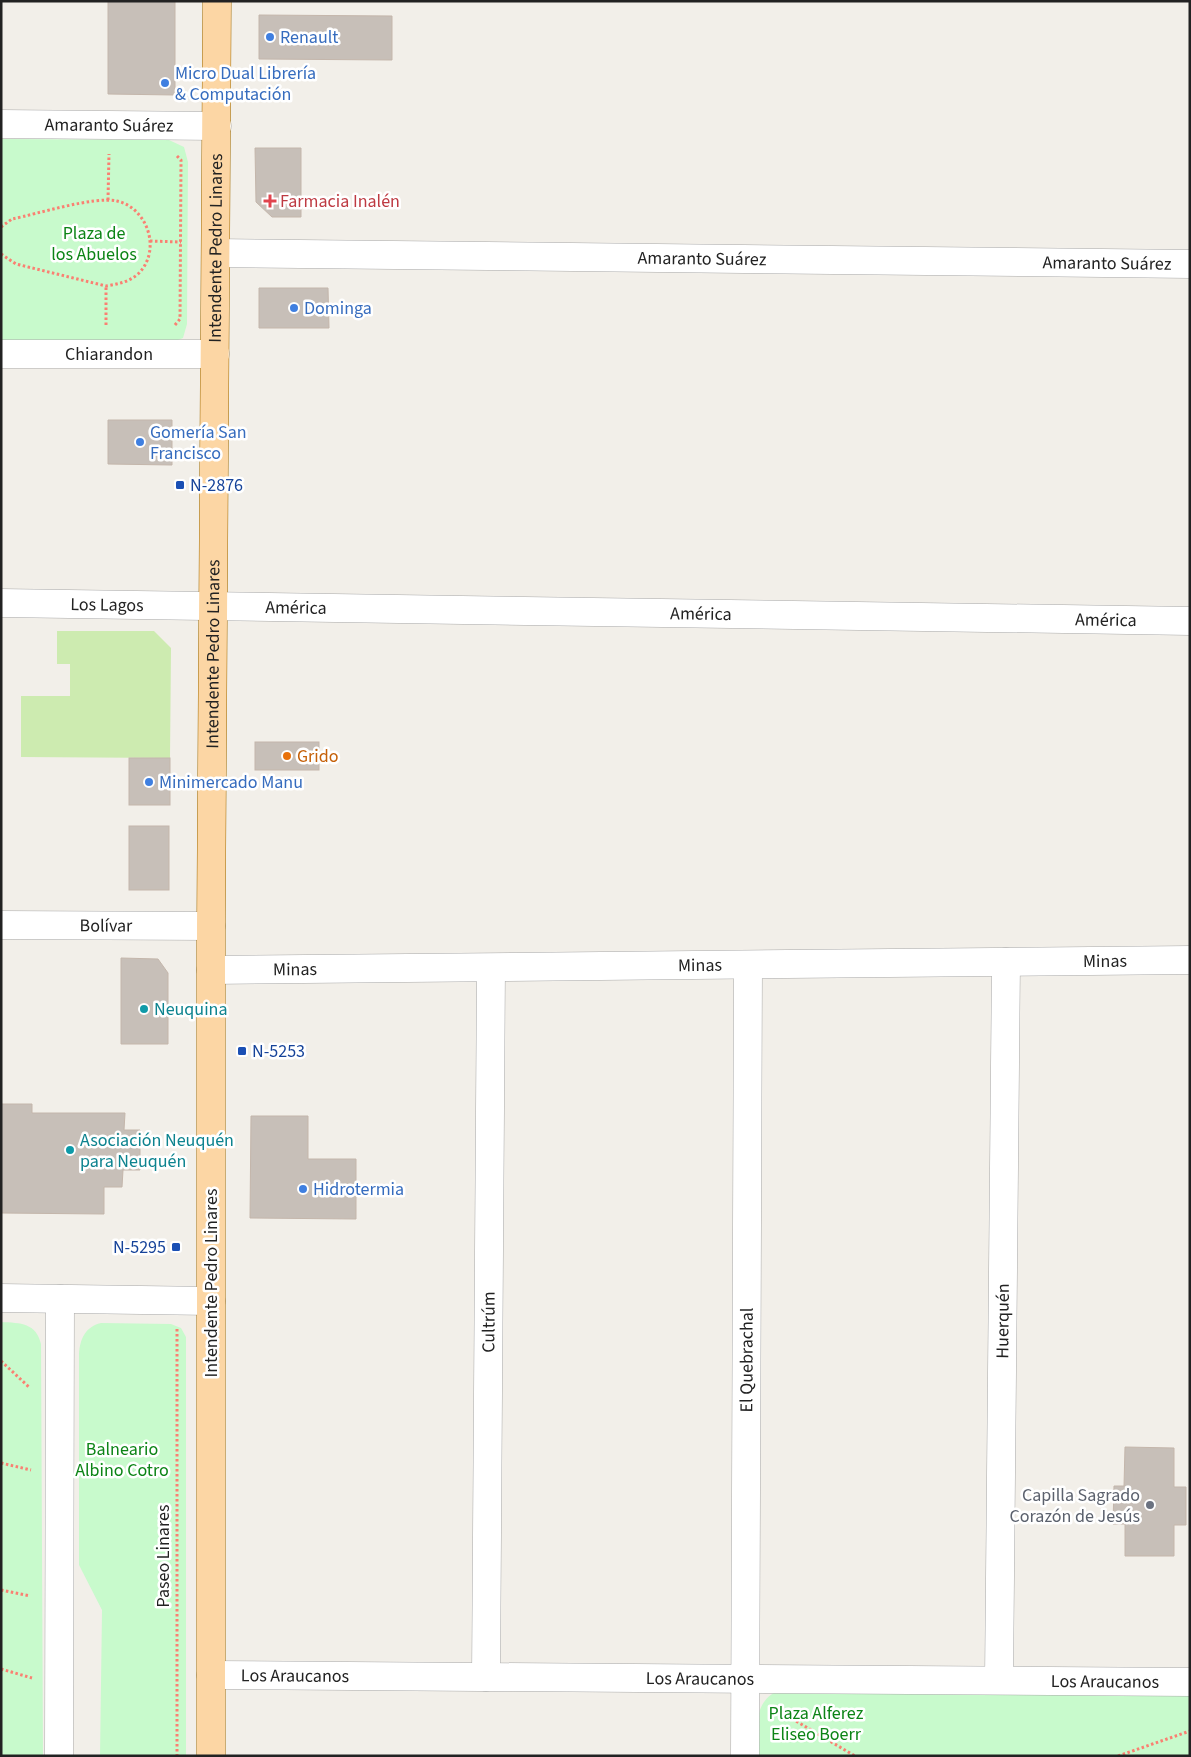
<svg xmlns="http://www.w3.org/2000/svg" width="1191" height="1757" font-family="'Source Sans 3',sans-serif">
  <rect width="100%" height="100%" fill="#f2efe9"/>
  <!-- grass -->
  <path fill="#cdebb0" d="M57,631H154L171,648L170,758L21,757V696H70V664H57Z"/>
  <!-- park -->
  <g fill="#c8facc">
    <path d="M1,139L169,140L184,147L188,162L187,324L183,338L178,340L1,341Z"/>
    <path d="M1,1322C21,1323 36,1323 41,1344L43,1756H1Z"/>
    <path d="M101,1323L171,1324L181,1328L186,1337V1756H100L102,1610L79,1565V1354C80,1339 85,1327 101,1323Z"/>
    <path d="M779,1690L1190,1692V1756H758C758,1730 751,1703 779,1690Z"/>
  </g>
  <!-- building -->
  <g fill="#c7bfb8" stroke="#c4b6ab">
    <path d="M108,1H175V95L108,94Z"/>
    <path d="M259,15L392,16V60L259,59Z"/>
    <path d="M255,148H301V217H272L256,202Z"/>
    <path d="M259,288H328L329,328H259Z"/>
    <path d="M108,420H172V465L108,464Z"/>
    <rect x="255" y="742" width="64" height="28"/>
    <rect x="129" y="758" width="41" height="47"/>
    <rect x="129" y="826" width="40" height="64"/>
    <path d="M121,958L158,959L168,973V1044H121Z"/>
    <path d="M1,1104H32V1113H125L124,1130H140V1170H123L122,1187H104V1214L1,1213Z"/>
    <path d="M251,1116H308V1159H356V1219L250,1218Z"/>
    <path d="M1125,1447L1174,1448V1487H1186V1525H1174V1556H1125V1524H1113L1114,1486H1124Z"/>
  </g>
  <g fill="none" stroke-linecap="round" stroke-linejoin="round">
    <!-- minor casing -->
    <g stroke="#a9a9a9" stroke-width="29">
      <g id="minor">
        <path id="s1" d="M1,124L217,126"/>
        <path id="s2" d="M216,253L1190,264"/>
        <path id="s3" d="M1,354H215"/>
        <path id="s4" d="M1,603L1190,621"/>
        <path id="s5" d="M1,925L211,926"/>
        <path id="s6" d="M211,970L1190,960"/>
        <path d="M1,1298L211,1301"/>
        <path id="s7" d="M211,1675L1190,1682"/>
        <path id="s8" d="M486,1677L491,968"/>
        <path id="s9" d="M999,1680L1006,962"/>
        <path d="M59,1756L60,1299"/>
        <path id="s10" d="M745,1756L748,965"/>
      </g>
    </g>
    <!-- major casing -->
    <g stroke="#a06b00" stroke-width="29">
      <g id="major">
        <path id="s11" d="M211,1756V926L217,1"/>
      </g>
    </g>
    <!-- path -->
    <g stroke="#fa8072" stroke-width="3" stroke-dasharray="2.5 2.5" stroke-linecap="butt">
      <path d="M108,200L109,154"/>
      <path d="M1,227L12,219C37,214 94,196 117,201C148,208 162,251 138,274C129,282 118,284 106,286L16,264L1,254"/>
      <path d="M150,241L181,242"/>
      <path d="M106,325V286"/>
      <path d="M175,325L180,319L181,160L176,155"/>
      <path d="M177,1329V1756"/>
      <path d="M1,1361L30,1388"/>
      <path d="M1,1463L31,1470"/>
      <path d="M1,1590L30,1596"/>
      <path d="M1,1669L32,1678"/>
      <path d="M779,1711L855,1756"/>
      <path d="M1118,1756L1190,1731"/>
    </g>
    <!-- minor -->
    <use href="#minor" stroke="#fff" stroke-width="28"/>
    <!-- major -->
    <use href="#major" stroke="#fcd6a4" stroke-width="28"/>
  </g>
  <!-- markers -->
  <g fill="#3f7fe0" stroke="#fff" stroke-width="2">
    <circle cx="270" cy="37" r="5"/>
    <circle cx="165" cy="83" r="5"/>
    <circle cx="294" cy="308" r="5"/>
    <circle cx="140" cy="442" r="5"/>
    <circle cx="149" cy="782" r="5"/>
    <circle cx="303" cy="1189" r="5"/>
  </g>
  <path fill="#e0444e" stroke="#fff" stroke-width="2" d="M267.5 193.5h5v5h5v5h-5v5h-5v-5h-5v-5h5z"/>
  <g fill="#1a4fb4" stroke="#fff" stroke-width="2">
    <rect x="175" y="480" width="10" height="10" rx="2.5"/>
    <rect x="237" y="1046" width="10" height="10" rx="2.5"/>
    <rect x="171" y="1242" width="10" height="10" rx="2.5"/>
  </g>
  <circle fill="#e8710a" stroke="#fff" stroke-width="2" cx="287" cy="756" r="5"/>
  <g fill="#0f9aa8" stroke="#fff" stroke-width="2">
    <circle cx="144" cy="1009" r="5"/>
    <circle cx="70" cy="1150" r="5"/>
  </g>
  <circle fill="#6b7280" stroke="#fff" stroke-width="2" cx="1150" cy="1505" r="5"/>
  <g text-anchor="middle" stroke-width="5" stroke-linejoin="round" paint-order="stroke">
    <!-- shop labels -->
    <g font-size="18" fill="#366cbe" stroke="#fff" text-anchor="start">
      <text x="280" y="43">Renault</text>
      <text x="175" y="79">Micro Dual Librería<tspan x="175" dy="21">&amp; Computación</tspan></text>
      <text x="304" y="314">Dominga</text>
      <text x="150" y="438">Gomería San<tspan x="150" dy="21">Francisco</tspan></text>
      <text x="159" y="788">Minimercado Manu</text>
      <text x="313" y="1195">Hidrotermia</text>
    </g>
    <!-- street labels -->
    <g font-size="18" fill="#222" stroke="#fff">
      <text dy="6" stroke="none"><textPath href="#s1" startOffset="108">Amaranto Suárez</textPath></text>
      <text dy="6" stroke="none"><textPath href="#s11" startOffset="1508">Intendente Pedro Linares</textPath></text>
      <text dy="6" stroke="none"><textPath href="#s2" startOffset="486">Amaranto Suárez</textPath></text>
      <text dy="6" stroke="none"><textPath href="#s2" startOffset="891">Amaranto Suárez</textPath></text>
      <text dy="6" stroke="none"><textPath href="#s3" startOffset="108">Chiarandon</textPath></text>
      <text dy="6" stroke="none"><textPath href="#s4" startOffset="106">Los Lagos</textPath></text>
      <text dy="6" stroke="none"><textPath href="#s4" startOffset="295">América</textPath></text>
      <text dy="6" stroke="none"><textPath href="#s4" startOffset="700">América</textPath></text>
      <text dy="6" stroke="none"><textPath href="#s4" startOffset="1105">América</textPath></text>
      <text dy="6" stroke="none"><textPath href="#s11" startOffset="1102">Intendente Pedro Linares</textPath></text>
      <text dy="6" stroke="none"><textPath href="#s5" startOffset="105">Bolívar</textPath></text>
      <text dy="6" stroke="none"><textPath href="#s6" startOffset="894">Minas</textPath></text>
      <text dy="6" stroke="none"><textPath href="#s6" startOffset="489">Minas</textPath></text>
      <text dy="6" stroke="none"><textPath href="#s6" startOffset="84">Minas</textPath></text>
      <text transform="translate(211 1283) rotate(-90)" y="6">Intendente Pedro Linares</text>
      <text dy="6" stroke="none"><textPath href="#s9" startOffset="359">Huerquén</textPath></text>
      <text dy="6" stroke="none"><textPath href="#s8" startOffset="355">Cultrúm</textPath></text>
      <text dy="6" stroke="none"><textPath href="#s10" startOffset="396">El Quebrachal</textPath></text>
      <text transform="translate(163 1556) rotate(-90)" y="6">Paseo Linares</text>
      <text dy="6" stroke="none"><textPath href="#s7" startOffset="84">Los Araucanos</textPath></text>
      <text dy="6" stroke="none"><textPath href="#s7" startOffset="489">Los Araucanos</textPath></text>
      <text dy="6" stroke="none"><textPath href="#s7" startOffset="894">Los Araucanos</textPath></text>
    </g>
    <!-- health labels -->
    <g font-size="18" fill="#be3a42" stroke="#fff" text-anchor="start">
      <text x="280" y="207">Farmacia Inalén</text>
    </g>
    <!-- park labels -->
    <g font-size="18" fill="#0c8416" stroke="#fff">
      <text x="94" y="239">Plaza de<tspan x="94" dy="21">los Abuelos</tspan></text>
      <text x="122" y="1455">Balneario<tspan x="122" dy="21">Albino Cotro</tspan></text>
      <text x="816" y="1719">Plaza Alferez<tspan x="816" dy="21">Eliseo Boerr</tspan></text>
    </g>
    <!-- transit labels -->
    <g font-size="18" fill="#164399" stroke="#fff" text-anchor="start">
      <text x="190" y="491">N-2876</text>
      <text x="252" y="1057">N-5253</text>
      <text x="166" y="1253" text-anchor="end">N-5295</text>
    </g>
    <!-- food labels -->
    <g font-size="18" fill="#c56008" stroke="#fff" text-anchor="start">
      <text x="297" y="762">Grido</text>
    </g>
    <!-- culture labels -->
    <g font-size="18" fill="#0d838f" stroke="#fff" text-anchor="start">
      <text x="154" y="1015">Neuquina</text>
      <text x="80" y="1146">Asociación Neuquén<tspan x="80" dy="21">para Neuquén</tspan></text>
    </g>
    <!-- worship labels -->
    <g font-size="18" fill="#5b616d" stroke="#fff" text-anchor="end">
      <text x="1140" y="1501">Capilla Sagrado<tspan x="1140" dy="21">Corazón de Jesús</tspan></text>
    </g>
  </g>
  <!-- border -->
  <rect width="1191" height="1757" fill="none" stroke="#222222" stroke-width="5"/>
</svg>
